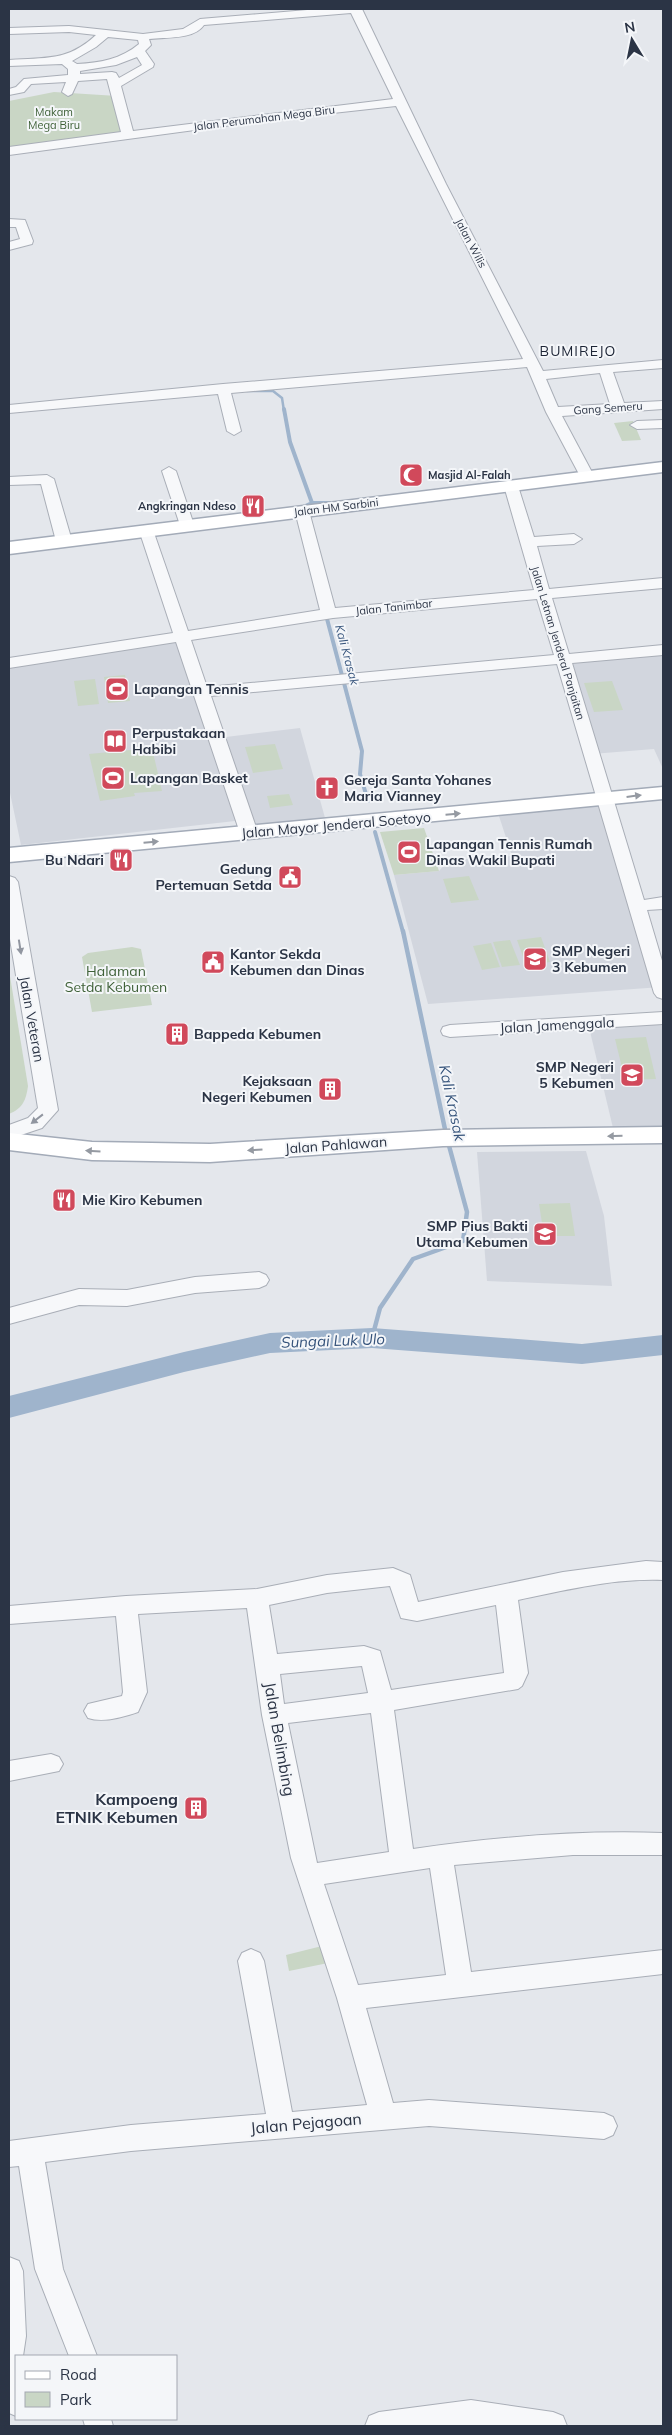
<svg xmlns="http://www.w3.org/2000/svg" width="672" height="2435" font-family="Mulish,sans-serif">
  <rect width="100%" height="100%" fill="#e4e7ec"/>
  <!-- built -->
  <g fill="#d2d6de">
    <path d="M183,637L218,738L300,728L327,825L249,833L244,820L21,845L9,788V664Z"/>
    <path d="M663,650V769L654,749L592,754L563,658Z"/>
    <path d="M605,799L661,987L428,1004L394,875L439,871L449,860L512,856L497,810Z"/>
    <path d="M663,1018V1127L613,1128L588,1023Z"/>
    <path d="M586,1151L604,1216L612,1286L487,1281L477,1152Z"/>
  </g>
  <!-- green -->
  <g fill="#c9d6c5">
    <path d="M54,92L117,96L128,134L9,150V101Z"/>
    <path d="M633,421L641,440L622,441L614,423Z"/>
    <path d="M125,675L130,701L108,703L104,677Z"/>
    <path d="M95,679L99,704L78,706L74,681Z"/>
    <path d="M612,681L623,710L594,712L584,683Z"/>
    <path d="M275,744L283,769L253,773L245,747Z"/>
    <path d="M152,748L162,791L134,793L135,796L100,801L89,754Z"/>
    <path d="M289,794L293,805L270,808L267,796Z"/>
    <path d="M424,828L439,871L394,875L380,832Z"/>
    <path d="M469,876L479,900L451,903L443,879Z"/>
    <path d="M541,937L550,962L526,965L517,940Z"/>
    <path d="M510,940L520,965L502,967L493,942Z"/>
    <path d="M491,943L500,967L482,970L473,946Z"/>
    <path d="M132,947L141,949L152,1005L92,1012L82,957L88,953Z"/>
    <path d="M9,970L28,1086C26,1100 23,1108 9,1114Z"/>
    <path d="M646,1037L656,1079L625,1080L615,1039Z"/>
    <path d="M570,1203L575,1236H544L539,1204Z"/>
    <path d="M322,1946L328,1963L289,1971L286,1955Z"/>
  </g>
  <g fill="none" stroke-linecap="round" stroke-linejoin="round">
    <!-- stream-far2 -->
    <path stroke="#9fb4cc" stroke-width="2.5" d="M247,391H273L282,398L284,411"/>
    <!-- stream-far1 -->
    <g stroke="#9fb4cc" stroke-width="4">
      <path d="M284,409L290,442L312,503L301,508"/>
      <path d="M312,503H329"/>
      <path d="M326,615L362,751L360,774L368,801"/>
      <path d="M375,832L403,932"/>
    </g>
    <!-- stream -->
    <g stroke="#9fb4cc" stroke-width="4.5">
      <path d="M403,931L446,1134"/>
      <path d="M372,1338L380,1308L413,1259L463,1241L467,1212L448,1142"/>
    </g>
    <!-- river -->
    <path fill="#9fb4cc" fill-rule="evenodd" d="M372,1328L582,1344L663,1335V1355L582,1364L372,1348L270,1353L184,1372L9,1418V1396L184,1352L270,1333Z"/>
    <!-- minor casing -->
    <g stroke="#a9aeb7" stroke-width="2">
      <g id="minor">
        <path d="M319,9H362L446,184L543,371L663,360V368L613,372L624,403L663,401V409L562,416L594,476L592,479H582L580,476L546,412L527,367L231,393L241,431L234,435L227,431L218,394L9,413V405L223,384L523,359L396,106L261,121L9,155V147L121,132L107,79L78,81L72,94L68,96L62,92L66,82L31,84L24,92L9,95V89L16,87L24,79L68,75V69L62,64L9,66V60C45,57 67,62 96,35L69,32L9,34V28L69,26L143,34L183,29L200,19ZM351,13L393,99L133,131L121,86L153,67L154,64L145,51L151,45L149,39C165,37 194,40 204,25ZM108,37L138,40L139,44C121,59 100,63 77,64L72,61L96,47ZM137,57L142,65L119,78L116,73L112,72L80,74V71L116,65ZM600,373L610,404L558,407L546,379Z"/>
        <path d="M9,219L25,220L33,241L32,244L9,250V242L20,239L16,227H9Z"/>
        <path d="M663,420V428L637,429L630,425L637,421Z"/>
        <path d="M169,467L176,471L194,525L192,528L187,529L180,525L162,471Z"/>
        <path d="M47,475L54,479L72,541L69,544L64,546L56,541L41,484L9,485V477Z"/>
        <path d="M511,482L518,486L534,537L574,534L582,539L574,544L537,546L549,589L663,578V588L552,598L569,654L663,645V655L572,663L644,900L663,897V909L647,910L663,964V999L657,997L654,993L557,664L211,696L258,833L255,837H243L240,833L176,642L9,668V658L173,633L139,530L146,526L153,530L188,631L320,610L295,511L302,507L309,511L335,608L534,590L504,486ZM537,599L554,655L207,687L191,640L333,618Z"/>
        <path d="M9,876L15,878L18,882L58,1110L42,1128L9,1139V1125L28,1118L38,1108L9,933Z"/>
        <path d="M663,1012V1024L450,1037L443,1035L441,1031L443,1027L450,1025Z"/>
        <path d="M259,1272L266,1275L269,1280L266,1285L259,1288L195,1293L127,1306L79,1305L9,1324V1308L79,1289L127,1290L195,1277Z"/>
        <path d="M646,1561L663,1562V1580C615,1578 565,1590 518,1600L528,1673L522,1686L518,1689L394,1710L413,1849C495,1837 579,1830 663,1833V1855H573L454,1865L471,1972L663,1950V1974L366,2008L393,2103L429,2100L604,2113L613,2117L617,2126L613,2135L604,2139L429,2126L131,2151L45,2162L63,2269L97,2356H69L35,2269L19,2166L9,2167V2141L131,2125L266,2114L238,1961L242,1953L251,1949L260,1953L264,1961L292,2112L367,2105L337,1998L291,1858L262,1715L247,1608L138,1614L147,1692L138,1712C124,1717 103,1723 88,1718L84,1711L88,1704L122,1696L123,1692L116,1616L9,1624V1606L126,1596L257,1589L327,1575L393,1568L410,1575L418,1602L563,1572ZM390,1586L401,1618L417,1621L496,1605L504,1673L391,1690L380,1651L364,1646L277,1654L269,1605L327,1593ZM362,1666L368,1693L284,1704L280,1674ZM371,1713L389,1852L317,1863L288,1723ZM430,1868L446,1975L358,1985L324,1884Z"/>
        <path d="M51,1754L59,1757L63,1764L59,1771L9,1781V1761Z"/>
        <path d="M9,2257L19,2261L23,2271L26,2336L23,2356H16V2416L9,2413Z"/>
        <path d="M471,2400L553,2412L563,2416L567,2426H365L369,2416L379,2412Z"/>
        <path d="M83,2419H111L113,2426H85Z"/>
      </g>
    </g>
    <!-- major casing -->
    <g stroke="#a3abb8" stroke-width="3">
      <g id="major">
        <path d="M663,462V472L9,554V542Z"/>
        <path d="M663,787V799L9,862V848Z"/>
        <path d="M663,1127V1143L443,1146L210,1162L92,1160L9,1150V1133L92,1142L210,1144L443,1130Z"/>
      </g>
    </g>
    <!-- minor -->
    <use href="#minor" fill="#f7f8fa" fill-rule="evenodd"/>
    <!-- major -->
    <use href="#major" fill="#fff" fill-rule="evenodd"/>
  </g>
  <!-- one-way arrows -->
  <defs><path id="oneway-solid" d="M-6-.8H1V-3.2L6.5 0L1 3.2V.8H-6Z" transform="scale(1.25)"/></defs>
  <g fill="#959aa2">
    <use href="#oneway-solid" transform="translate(634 796) rotate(-7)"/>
    <use href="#oneway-solid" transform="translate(453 814) rotate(-5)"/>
    <use href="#oneway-solid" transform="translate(151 842) rotate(-5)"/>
    <use href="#oneway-solid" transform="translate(615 1136) rotate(179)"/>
    <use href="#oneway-solid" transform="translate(255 1150) rotate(176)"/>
    <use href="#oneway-solid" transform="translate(93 1151) rotate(-176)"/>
  </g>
  <g fill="#9196a0">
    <use href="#oneway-solid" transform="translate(20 947) rotate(81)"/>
    <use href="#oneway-solid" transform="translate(37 1119) rotate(142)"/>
  </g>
  <!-- icons -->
  <defs>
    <g id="mosque-square" transform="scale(1.25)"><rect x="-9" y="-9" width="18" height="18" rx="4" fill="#d1495b" stroke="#f4f6f9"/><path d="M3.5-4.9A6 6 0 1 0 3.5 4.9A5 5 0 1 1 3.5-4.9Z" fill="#fff"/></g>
    <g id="restaurant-square" transform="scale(1.25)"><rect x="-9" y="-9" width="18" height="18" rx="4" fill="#d1495b" stroke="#f4f6f9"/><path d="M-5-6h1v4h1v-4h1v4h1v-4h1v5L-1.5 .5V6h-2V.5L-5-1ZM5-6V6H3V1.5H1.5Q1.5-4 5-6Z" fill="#fff"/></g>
    <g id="stadium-square" transform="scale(1.25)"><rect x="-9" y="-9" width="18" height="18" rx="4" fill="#d1495b" stroke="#f4f6f9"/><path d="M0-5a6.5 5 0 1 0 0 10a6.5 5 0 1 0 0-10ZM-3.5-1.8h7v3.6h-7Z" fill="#fff"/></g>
    <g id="library-square" transform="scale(1.25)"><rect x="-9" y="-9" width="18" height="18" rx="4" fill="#d1495b" stroke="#f4f6f9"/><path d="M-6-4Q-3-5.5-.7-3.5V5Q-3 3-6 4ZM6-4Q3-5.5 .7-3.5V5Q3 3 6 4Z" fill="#fff"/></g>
    <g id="church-square" transform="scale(1.25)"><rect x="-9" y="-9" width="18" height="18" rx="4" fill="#d1495b" stroke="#f4f6f9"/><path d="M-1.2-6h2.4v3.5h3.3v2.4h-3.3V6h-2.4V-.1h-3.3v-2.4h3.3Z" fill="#fff"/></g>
    <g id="civic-square" transform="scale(1.25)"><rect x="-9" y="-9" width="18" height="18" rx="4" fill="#d1495b" stroke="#f4f6f9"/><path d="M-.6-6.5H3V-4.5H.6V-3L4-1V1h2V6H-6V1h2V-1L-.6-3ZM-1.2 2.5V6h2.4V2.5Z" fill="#fff"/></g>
    <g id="school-square" transform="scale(1.25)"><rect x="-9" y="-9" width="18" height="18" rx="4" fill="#d1495b" stroke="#f4f6f9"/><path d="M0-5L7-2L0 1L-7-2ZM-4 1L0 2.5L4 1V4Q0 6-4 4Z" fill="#fff"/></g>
    <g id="building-square" transform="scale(1.25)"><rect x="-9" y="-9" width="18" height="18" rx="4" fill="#d1495b" stroke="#f4f6f9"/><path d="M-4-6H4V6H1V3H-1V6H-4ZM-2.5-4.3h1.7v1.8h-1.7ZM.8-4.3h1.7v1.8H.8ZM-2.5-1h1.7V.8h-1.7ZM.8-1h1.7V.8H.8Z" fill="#fff"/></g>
  </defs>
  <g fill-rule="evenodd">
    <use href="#mosque-square" x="411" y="475"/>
    <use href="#restaurant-square" x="253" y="506"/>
    <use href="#stadium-square" x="117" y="689"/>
    <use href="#library-square" x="115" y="741"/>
    <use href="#stadium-square" x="113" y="778"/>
    <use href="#church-square" x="327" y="788"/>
    <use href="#stadium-square" x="409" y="852"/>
    <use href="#restaurant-square" x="121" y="860"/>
    <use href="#civic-square" x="290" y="877"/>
    <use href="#school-square" x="535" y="959"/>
    <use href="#civic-square" x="213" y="962"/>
    <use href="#building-square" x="177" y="1034"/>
    <use href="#school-square" x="632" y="1075"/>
    <use href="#building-square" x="330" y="1089"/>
    <use href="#restaurant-square" x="64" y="1200"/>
    <use href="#school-square" x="545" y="1234"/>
    <use href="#building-square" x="196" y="1808"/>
  </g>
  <g text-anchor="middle" stroke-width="4" stroke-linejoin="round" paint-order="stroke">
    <!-- far-park labels -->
    <g font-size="11" fill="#3f6138" stroke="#f4f6f9">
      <text x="54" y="116">Makam<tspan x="54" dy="13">Mega Biru</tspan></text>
    </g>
    <!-- far-street labels -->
    <g font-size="11" fill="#2b3445" stroke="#f4f6f9">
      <text transform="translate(264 118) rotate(-7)" y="4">Jalan Perumahan Mega Biru</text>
      <text transform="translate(471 243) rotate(62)" y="4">Jalan Wilis</text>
      <text transform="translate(608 408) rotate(-4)" y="4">Gang Semeru</text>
      <text transform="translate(336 507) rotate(-7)" y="4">Jalan HM Sarbini</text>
      <text transform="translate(394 607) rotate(-6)" y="4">Jalan Tanimbar</text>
      <text transform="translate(558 643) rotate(73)" y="4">Jalan Letnan Jenderal Panjaitan</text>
    </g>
    <!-- far-poi labels -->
    <g font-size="11" font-weight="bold" fill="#2b3445" stroke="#f4f6f9" text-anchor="start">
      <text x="428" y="479">Masjid Al-Falah</text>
      <text x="236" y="510" text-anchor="end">Angkringan Ndeso</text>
    </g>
    <!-- far-water labels -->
    <g font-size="12" font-style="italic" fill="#34527a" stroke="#f4f6f9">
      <text transform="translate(347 655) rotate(75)" y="4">Kali Krasak</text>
    </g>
    <!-- far-quarter labels -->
    <g font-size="14" letter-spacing="1" fill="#1d2536" stroke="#f4f6f9">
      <text x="578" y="356">BUMIREJO</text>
    </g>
    <!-- poi labels -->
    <g font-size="14" font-weight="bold" fill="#2b3445" stroke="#f4f6f9" text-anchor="start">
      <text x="134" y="694">Lapangan Tennis</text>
      <text x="132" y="738">Perpustakaan<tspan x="132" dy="16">Habibi</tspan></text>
      <text x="130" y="783">Lapangan Basket</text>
      <text x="344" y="785">Gereja Santa Yohanes<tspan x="344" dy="16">Maria Vianney</tspan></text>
      <text x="426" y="849">Lapangan Tennis Rumah<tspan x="426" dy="16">Dinas Wakil Bupati</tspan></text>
      <text x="104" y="865" text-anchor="end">Bu Ndari</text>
      <text x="272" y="874" text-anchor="end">Gedung<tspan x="272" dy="16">Pertemuan Setda</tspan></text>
      <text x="552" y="956">SMP Negeri<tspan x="552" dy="16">3 Kebumen</tspan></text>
      <text x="230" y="959">Kantor Sekda<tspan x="230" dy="16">Kebumen dan Dinas</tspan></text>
      <text x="194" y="1039">Bappeda Kebumen</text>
      <text x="614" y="1072" text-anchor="end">SMP Negeri<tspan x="614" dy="16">5 Kebumen</tspan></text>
      <text x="312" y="1086" text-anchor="end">Kejaksaan<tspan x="312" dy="16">Negeri Kebumen</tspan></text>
      <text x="82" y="1205">Mie Kiro Kebumen</text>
      <text x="528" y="1231" text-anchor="end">SMP Pius Bakti<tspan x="528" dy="16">Utama Kebumen</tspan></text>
    </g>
    <!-- street labels -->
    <g font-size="14" fill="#2b3445" stroke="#f4f6f9">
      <text transform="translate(336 825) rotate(-5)" y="5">Jalan Mayor Jenderal Soetoyo</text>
      <text transform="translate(32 1019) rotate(80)" y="5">Jalan Veteran</text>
      <text transform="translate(557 1025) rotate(-3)" y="5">Jalan Jamenggala</text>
      <text transform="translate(336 1145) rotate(-4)" y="5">Jalan Pahlawan</text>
    </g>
    <!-- park labels -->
    <g font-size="14" fill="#3f6138" stroke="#f4f6f9">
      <text x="116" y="976">Halaman<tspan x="116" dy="16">Setda Kebumen</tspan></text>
    </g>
    <!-- water labels -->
    <g font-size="15" font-style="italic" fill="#34527a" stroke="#f4f6f9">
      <text transform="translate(452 1103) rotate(78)" y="5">Kali Krasak</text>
      <text transform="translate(333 1341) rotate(-2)" y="5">Sungai Luk Ulo</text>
    </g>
    <!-- near-street labels -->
    <g font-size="16" fill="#2b3445" stroke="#f4f6f9">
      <text transform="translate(280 1739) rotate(80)" y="6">Jalan Belimbing</text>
      <text transform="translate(306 2123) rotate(-5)" y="6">Jalan Pejagoan</text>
    </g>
    <!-- near-poi labels -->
    <g font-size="16" font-weight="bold" fill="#2b3445" stroke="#f4f6f9" text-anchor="end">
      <text x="178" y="1805">Kampoeng<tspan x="178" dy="18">ETNIK Kebumen</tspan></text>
    </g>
  </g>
  <!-- border -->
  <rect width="672" height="2435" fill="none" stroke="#2b3445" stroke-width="20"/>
  <!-- legend -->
  <rect x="15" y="2355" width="162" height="65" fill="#f4f6f9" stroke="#a4a8b1"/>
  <rect x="25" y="2371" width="25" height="8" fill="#ffffff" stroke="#a4a8b1"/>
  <text x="60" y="2380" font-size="15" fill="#2b3445">Road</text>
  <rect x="25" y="2392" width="25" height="15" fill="#c9d6c5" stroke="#a4a8b1"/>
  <text x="60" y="2405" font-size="15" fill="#2b3445">Park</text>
  <!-- north arrow -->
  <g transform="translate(632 40) rotate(350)" stroke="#f4f6f9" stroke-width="4" paint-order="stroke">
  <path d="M0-4L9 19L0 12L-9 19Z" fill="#2b3445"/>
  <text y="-8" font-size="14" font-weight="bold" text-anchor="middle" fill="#2b3445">N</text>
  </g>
</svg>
